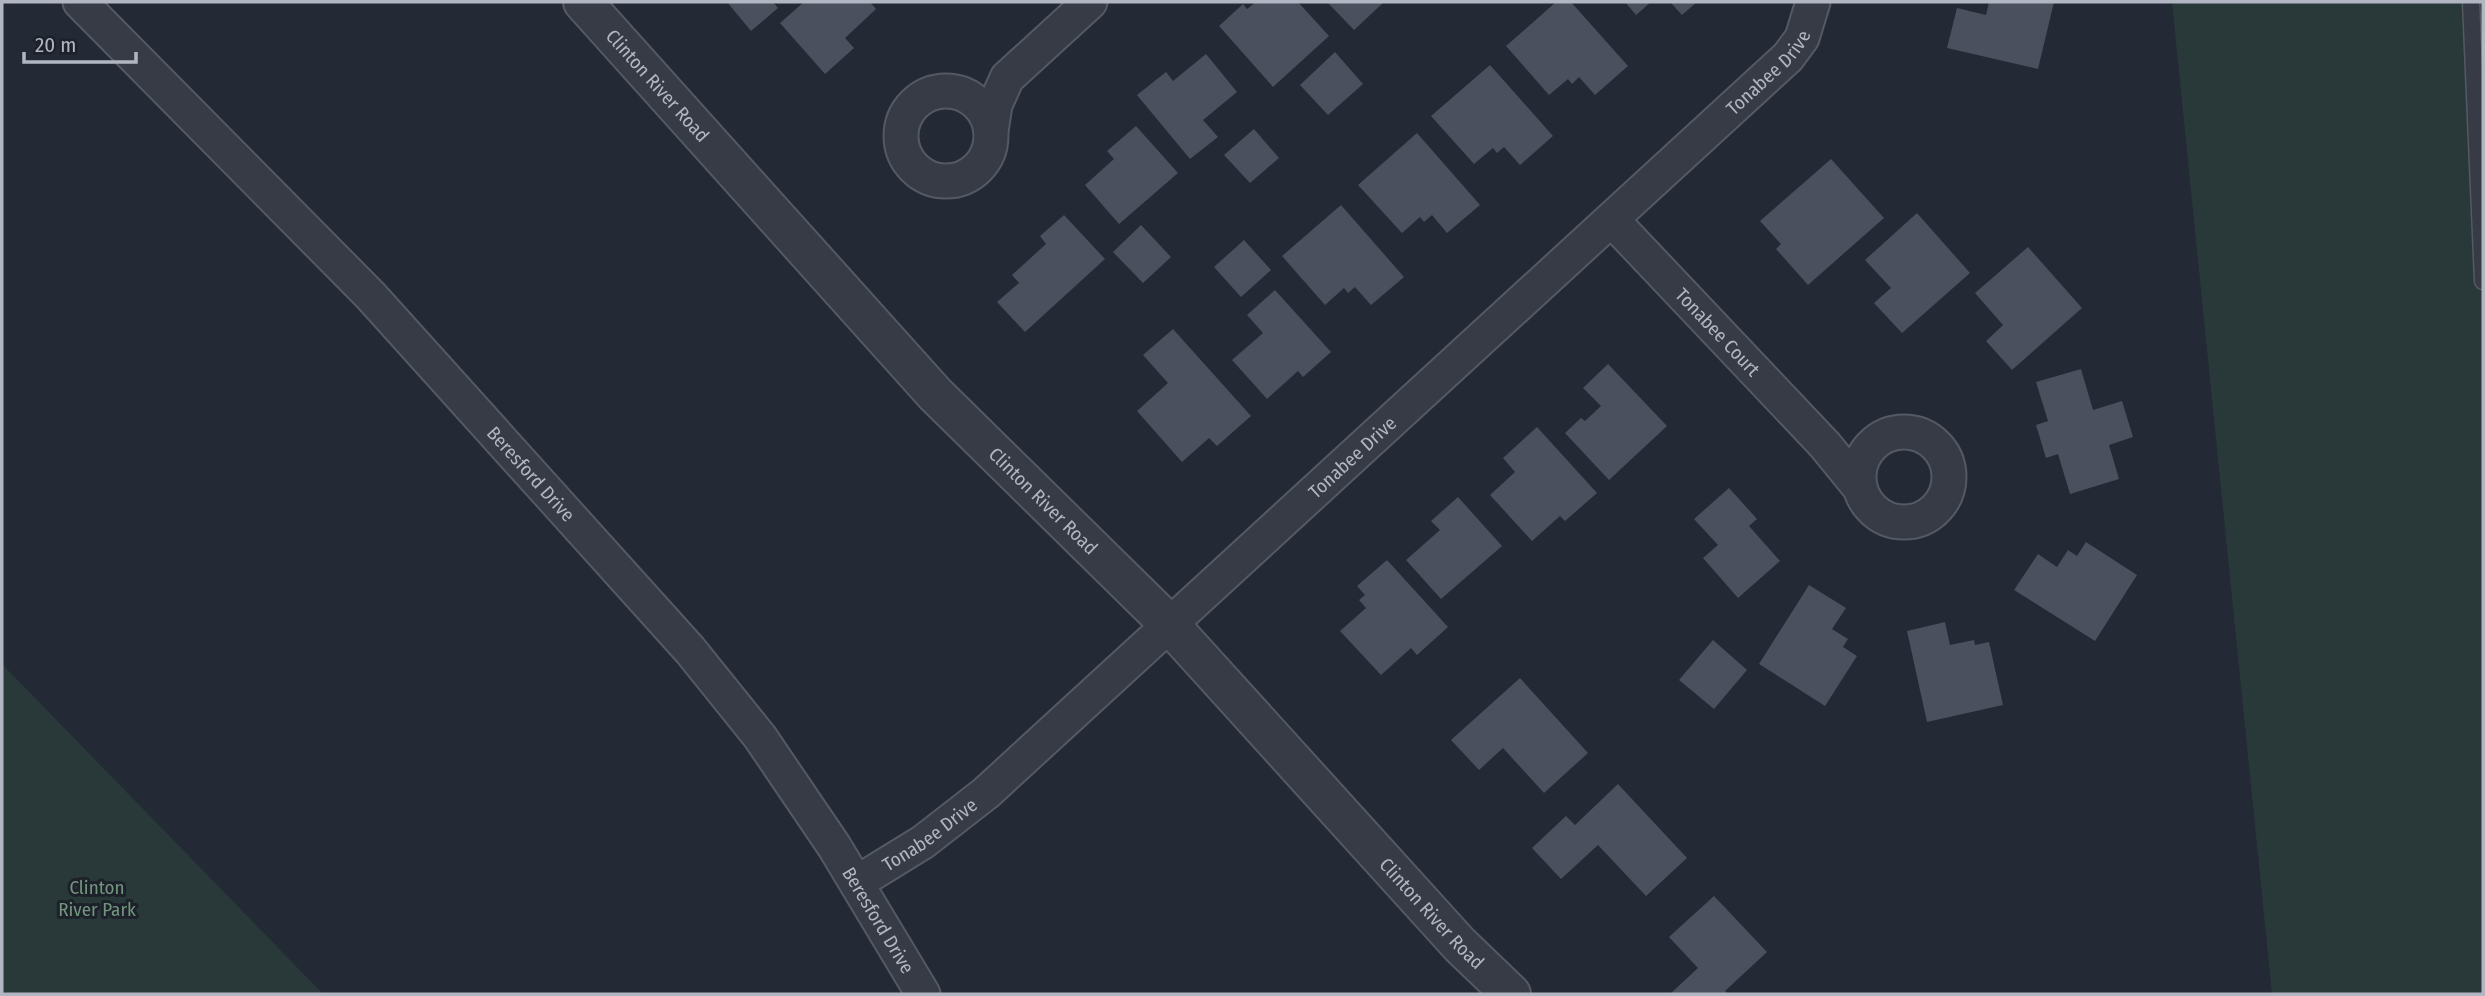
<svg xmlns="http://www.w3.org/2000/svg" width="2485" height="996" font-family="'Fira Sans Condensed',sans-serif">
  <rect width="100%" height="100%" fill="#232935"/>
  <!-- green -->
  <g fill="#29393a">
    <path d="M2172,2H2483V994H2272Z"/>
    <path d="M2,664L323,994H2Z"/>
  </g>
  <!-- building -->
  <g fill="#4a505e">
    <path d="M727,2H773L778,8L751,31Z"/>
    <path d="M804,2H870L876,9L845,38L854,48L825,74L780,23Z"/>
    <path d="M1256,2H1298L1329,36L1273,87L1219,26L1243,4L1247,9Z"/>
    <path d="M1327,2H1384L1354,30Z"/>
    <path d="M1556,2H1571L1628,66L1595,95L1579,77L1572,84L1568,79L1549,95L1506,46Z"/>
    <path d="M1625,2H1651L1636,15Z"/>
    <path d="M1670,2H1697L1682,15Z"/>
    <path d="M1989,2H2054L2038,69L1947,48L1957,8L1986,15Z"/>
    <path d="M1335,52L1363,84L1328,115L1300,85Z"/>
    <path d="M1206,54L1237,92L1203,120L1218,137L1190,159L1137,95L1166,72L1173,81Z"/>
    <path d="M1490,65L1553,136L1520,165L1504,147L1497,153L1493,148L1474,164L1431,116Z"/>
    <path d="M1136,126L1178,173L1119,224L1085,185L1114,159L1107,151Z"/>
    <path d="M1254,129L1279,158L1250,183L1224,155Z"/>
    <path d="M1417,133L1480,205L1447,233L1432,215L1424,222L1420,217L1402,233L1358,185Z"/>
    <path d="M1831,159L1884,218L1808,285L1776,249L1781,244L1760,221Z"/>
    <path d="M1341,205L1404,277L1371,305L1355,287L1348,293L1344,288L1325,305L1282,256Z"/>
    <path d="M1917,213L1970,273L1902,333L1874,303L1891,288L1865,260Z"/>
    <path d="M1064,215L1105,259L1025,332L997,302L1019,283L1012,275L1046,244L1040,236Z"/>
    <path d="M1141,225L1171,257L1143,283L1113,252Z"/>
    <path d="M1244,240L1271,270L1241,297L1214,267Z"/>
    <path d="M2028,247L2082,308L2012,370L1986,341L2003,325L1975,293Z"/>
    <path d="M1275,290L1331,352L1303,377L1298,371L1267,399L1232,360L1263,333L1247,315Z"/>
    <path d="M1173,329L1251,416L1217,446L1209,438L1182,462L1137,411L1168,383L1143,355Z"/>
    <path d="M1608,364L1667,426L1609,480L1565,433L1581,418L1585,421L1601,406L1583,388Z"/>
    <path d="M2081,369L2093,410L2122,401L2133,437L2109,445L2119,479L2070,494L2058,454L2046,458L2036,425L2048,421L2036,382Z"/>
    <path d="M1537,427L1597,493L1565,521L1560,516L1532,541L1490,495L1515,472L1503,458Z"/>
    <path d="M1729,488L1757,519L1749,526L1780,561L1738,598L1703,558L1718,545L1694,519Z"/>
    <path d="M1458,497L1502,546L1441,599L1406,560L1440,530L1431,521Z"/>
    <path d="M2086,542L2137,575L2095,641L2014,590L2038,554L2057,567L2068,550L2077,556Z"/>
    <path d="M1387,560L1448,627L1417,655L1411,648L1381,675L1340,631L1366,608L1359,600L1365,595L1357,586Z"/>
    <path d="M1809,585L1846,608L1832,629L1848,639L1843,647L1857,656L1825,706L1759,664Z"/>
    <path d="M1945,622L1950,645L1974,640L1975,645L1989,642L2003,705L1927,722L1907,631Z"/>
    <path d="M1713,640L1747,670L1714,709L1679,680Z"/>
    <path d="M1520,678L1588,753L1544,793L1503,748L1479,770L1451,740Z"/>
    <path d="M1618,784L1687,858L1646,896L1598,845L1561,879L1532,848L1566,816L1575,825Z"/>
    <path d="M1714,896L1767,952L1725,991L1728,994H1670L1698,968L1669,937Z"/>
  </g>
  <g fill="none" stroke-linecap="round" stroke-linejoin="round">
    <!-- service casing -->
    <g stroke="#545963" stroke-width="19">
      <path id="service" d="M2471,2L2483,281"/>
    </g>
    <!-- minor casing -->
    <g stroke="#545963" stroke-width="37">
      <g id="minor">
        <path id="s1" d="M80,2L371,296L690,650L760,737L834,846L923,994"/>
        <circle cx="946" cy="136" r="45"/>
        <path d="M991,131L995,105L1007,78L1090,2"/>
        <path id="s2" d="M1612,220L1825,445L1860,488"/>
        <circle cx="1904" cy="477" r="45"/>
        <path id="s3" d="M858,882L923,842L986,793L1788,57L1802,38L1813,2"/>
      </g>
    </g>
    <!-- tertiary casing -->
    <g stroke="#545963" stroke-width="42">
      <g id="tertiary">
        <path id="s4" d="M583,2L935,394L1169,624L1460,945L1511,994"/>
      </g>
    </g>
    <!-- service -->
    <use href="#service" stroke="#363b46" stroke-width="16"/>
    <!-- minor -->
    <use href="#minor" stroke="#363b46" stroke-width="33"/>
    <!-- tertiary -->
    <use href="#tertiary" stroke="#363b46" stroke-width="38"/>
  </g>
  <g text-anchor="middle" stroke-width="6" stroke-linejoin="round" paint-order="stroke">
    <!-- street labels -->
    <g font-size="19" fill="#b1b6c2" stroke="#1c212a">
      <text dy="7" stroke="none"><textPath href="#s3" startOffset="1220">Tonabee Drive</textPath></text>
      <text dy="7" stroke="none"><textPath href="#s4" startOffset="112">Clinton River Road</textPath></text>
      <text dy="7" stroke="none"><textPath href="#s2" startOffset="154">Tonabee Court</textPath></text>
      <text dy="7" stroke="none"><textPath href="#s3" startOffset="653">Tonabee Drive</textPath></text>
      <text dy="7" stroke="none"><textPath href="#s1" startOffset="653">Beresford Drive</textPath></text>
      <text dy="7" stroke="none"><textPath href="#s4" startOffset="679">Clinton River Road</textPath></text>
      <text dy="7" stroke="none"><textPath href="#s3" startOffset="86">Tonabee Drive</textPath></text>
      <text dy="7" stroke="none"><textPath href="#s4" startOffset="1246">Clinton River Road</textPath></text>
      <text dy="7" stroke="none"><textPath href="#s1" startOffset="1220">Beresford Drive</textPath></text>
    </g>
    <!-- park labels -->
    <g font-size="19" fill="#73957e" stroke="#1c212a">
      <text x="97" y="894">Clinton<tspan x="97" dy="22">River Park</tspan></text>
    </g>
  </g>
  <!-- border -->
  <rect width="2485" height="996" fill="none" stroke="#b1b6c2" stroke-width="7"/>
  <!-- scale -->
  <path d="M24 52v10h112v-10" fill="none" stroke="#b1b6c2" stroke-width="3.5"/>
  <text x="35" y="52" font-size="21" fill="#b1b6c2" stroke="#1c212a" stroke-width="5" paint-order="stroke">20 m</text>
</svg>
